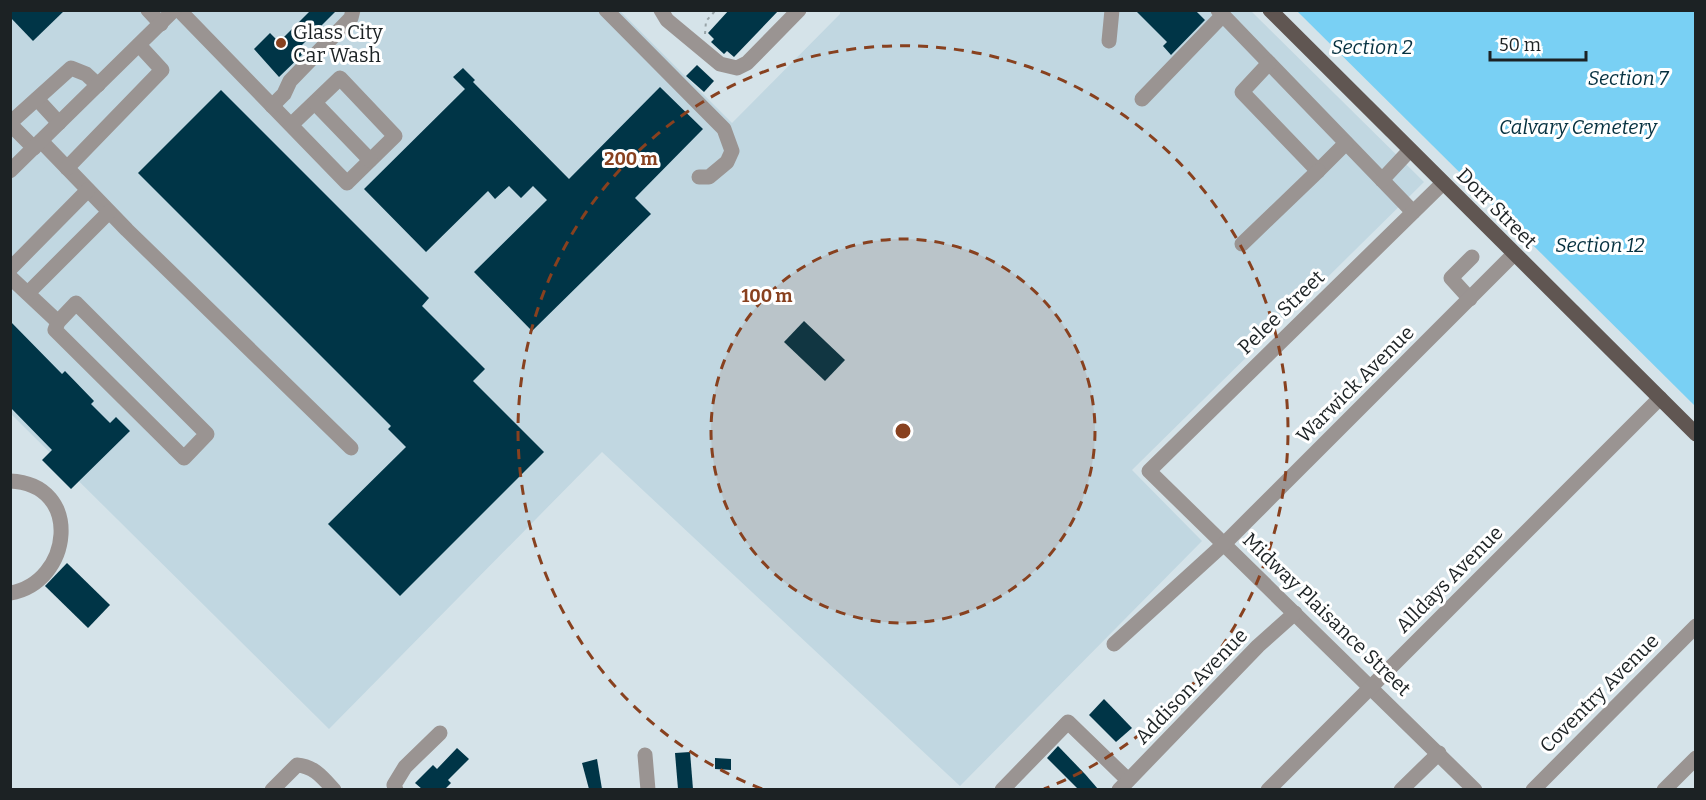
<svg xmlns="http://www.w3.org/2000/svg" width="1706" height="800" font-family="Bitter,serif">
  <rect width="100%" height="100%" fill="#d5e3e9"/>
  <!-- built -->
  <path fill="#c1d7e1" d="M10,11H620L732,123L840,14V11H1251L1424,182L1132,470L1202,541L960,786L602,452L329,729L11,414Z"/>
  <!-- green -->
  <path fill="#79d0f4" d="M1297,11H1695V406Z"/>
  <!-- building -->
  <g fill="#003547">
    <path d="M10,10H65L33,41L10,17Z"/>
    <path d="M311,10H337L302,45L307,50L279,77L254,49L270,33L279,42Z"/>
    <path d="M729,10H779L734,57L727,51L724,54L711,42L714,39L708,33Z"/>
    <path d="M1135,10H1195L1205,20L1171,55L1163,46L1167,42Z"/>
    <path d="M697,65L714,81L704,92L686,76Z"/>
    <path d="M463,68L475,80L473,82L569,179L660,87L703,129L635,198L651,214L532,331L474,272L547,200L533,186L521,198L509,186L495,199L488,191L426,252L364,189L465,89L453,77Z"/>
    <path d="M221,90L429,298L422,306L485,369L473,381L544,452L400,596L328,524L406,447L388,429L391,426L138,173Z"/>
    <path d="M10,321L62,374L65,371L94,401L91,404L110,423L116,417L130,431L71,489L42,460L52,450L10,407Z"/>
    <path d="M804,321L845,360L825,381L784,342Z"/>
    <path d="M67,563L110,605L88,628L45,586Z"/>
    <path d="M1104,699L1132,728L1116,742L1089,715Z"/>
    <path d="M1058,746L1085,774L1098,789H1078L1047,758Z"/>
    <path d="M457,748L469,759L448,780L451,783L445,789H422L415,783L433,765L437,769Z"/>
    <path d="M690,752L693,789H678L675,753Z"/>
    <path d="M715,758L731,759V770L715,769Z"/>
    <path d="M597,759L602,789H589L582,763Z"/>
  </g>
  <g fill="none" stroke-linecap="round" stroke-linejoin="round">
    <!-- path -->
    <path stroke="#98a4a8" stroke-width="2" stroke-dasharray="3 4.5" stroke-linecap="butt" d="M705,34L706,21L716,10"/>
    <!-- minor -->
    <g stroke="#9a9492" stroke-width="15">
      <path d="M148,10L161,24"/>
      <path d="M179,10L347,183L395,136L340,78L291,125"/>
      <path d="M606,10L724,129L732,151L727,162L709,177H699"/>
      <path d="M661,10L667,20L720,64L737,68L747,63L799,10"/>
      <path d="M1218,10L1413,212"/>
      <path d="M1109,41L1112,10"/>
      <path d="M1269,63L1242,92L1318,171L1346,143"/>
      <path d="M37,99L59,123"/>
      <path d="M1142,99L1223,15"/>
      <path d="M315,103L370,160"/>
      <path d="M272,106L284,94L290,81L351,18L353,10"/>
      <path d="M10,123L71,68L86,74L98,85"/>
      <path d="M10,124L34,148"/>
      <path d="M41,141L127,230L351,448"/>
      <path d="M67,168L162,70L139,45"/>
      <path d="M10,171L174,10"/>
      <path d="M1382,180L1410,150"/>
      <path d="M1443,183L1149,471L1475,790"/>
      <path d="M1242,244L1318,171"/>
      <path d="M10,269L88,190"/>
      <path d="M10,277L58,322L76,303L207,434L184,458L55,330L58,322"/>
      <path d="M28,293L109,212"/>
      <path d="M1470,299L1451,278L1472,257"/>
      <path d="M10,481C84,484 72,583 10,593"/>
      <path d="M1114,644L1225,543L1514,254"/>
      <path d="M645,755L648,790"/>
      <path d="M272,790L297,765C314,766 323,778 334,790"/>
      <path d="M396,790L394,785L405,767L440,733"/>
      <path d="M1002,790L1068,722L1128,780"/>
      <path d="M1119,790L1258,646L1295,613"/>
      <path d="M1268,790L1660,398"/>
      <path d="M1401,790L1439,753"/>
      <path d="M1533,790L1696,626"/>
      <path d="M1664,790L1696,758"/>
    </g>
    <!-- major -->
    <path stroke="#605652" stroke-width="15" d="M1270,10L1696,434"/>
  </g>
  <!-- distance rings -->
  <circle cx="903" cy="431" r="192" fill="#88411f" fill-opacity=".12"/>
  <g fill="none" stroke="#88411f" stroke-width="3" stroke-dasharray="10 8">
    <circle cx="903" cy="431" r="192"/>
    <path d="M762 789A385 385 0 1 1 1044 789"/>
  </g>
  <!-- markers -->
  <circle fill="#88411f" stroke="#fff" stroke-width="2" cx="281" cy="43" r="6"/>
  <g text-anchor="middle" stroke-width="6" stroke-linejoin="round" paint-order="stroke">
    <!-- poi labels -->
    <g font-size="20" fill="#1c2224" stroke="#fff" text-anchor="start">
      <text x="293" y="39">Glass City<tspan x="293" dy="23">Car Wash</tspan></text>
    </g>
    <!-- park labels -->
    <g font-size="20" font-style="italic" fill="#05303f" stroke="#fff">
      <text x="1372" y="54">Section 2</text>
      <text x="1628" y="85">Section 7</text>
      <text x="1578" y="134">Calvary Cemetery</text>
      <text x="1600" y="252">Section 12</text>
    </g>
    <!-- street labels -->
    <g font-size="20" fill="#1c2224" stroke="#fff">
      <text transform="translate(1497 208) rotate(45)" y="7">Dorr Street</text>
      <text transform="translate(1281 312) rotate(-44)" y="7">Pelee Street</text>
      <text transform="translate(1355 384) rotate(-45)" y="7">Warwick Avenue</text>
      <text transform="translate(1449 579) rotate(-45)" y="7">Alldays Avenue</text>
      <text transform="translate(1327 614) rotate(44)" y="7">Midway Plaisance Street</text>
      <text transform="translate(1191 686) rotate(-46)" y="7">Addison Avenue</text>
      <text transform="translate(1599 693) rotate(-45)" y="7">Coventry Avenue</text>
    </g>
  </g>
  <circle cx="903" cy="431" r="9" fill="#88411f" stroke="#fff" stroke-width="3"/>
  <g font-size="18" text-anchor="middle" font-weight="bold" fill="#88411f" stroke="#fff" stroke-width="6" stroke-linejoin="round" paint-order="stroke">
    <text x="631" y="165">200 m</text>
    <text x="767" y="302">100 m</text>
  </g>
  <!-- border -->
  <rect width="1706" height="800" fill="none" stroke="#1c2224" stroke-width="24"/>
  <!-- scale -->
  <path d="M1490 51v9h96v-9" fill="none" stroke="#1c2224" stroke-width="3"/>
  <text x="1499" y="51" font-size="18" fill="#1c2224" stroke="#ffffff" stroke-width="4.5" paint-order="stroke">50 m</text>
</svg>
